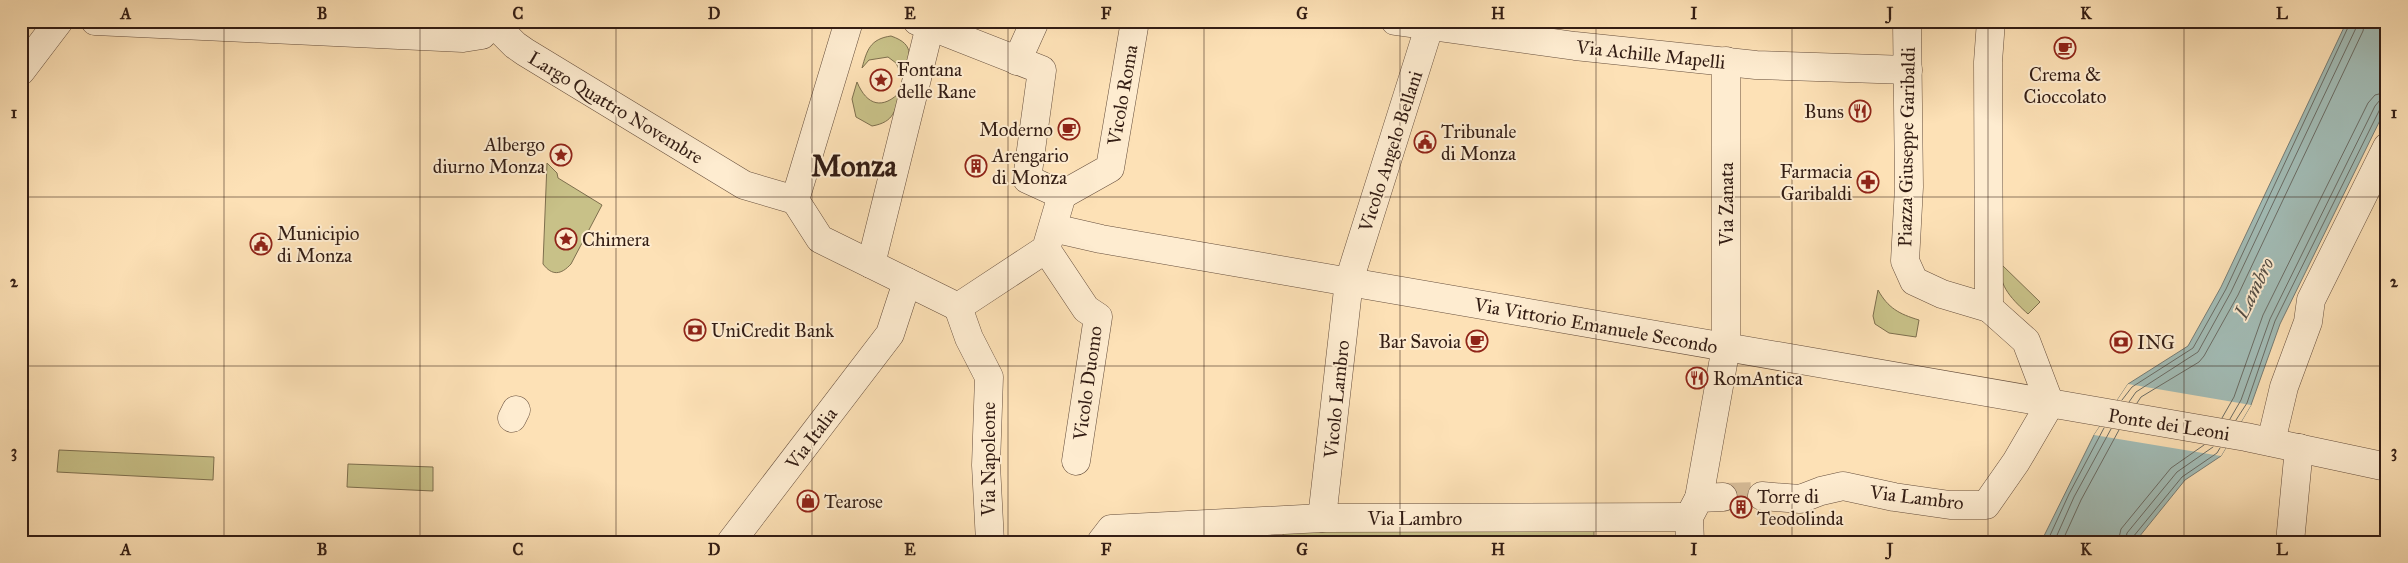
<svg xmlns="http://www.w3.org/2000/svg" width="2408" height="563" font-family="'IM FELL Great Primer',serif">
  <rect width="100%" height="100%" fill="#fde1b6"/>
  <filter id="stains"><feTurbulence type="fractalNoise" baseFrequency=".004" numOctaves="4"/><feColorMatrix values="0 0 0 0 .2 0 0 0 0 .09 0 0 0 0 .02 0 0 0 .5 -.17"/></filter>
  <radialGradient id="worn" r=".72"><stop offset=".6" stop-color="#630" stop-opacity="0"/><stop offset="1" stop-color="#630" stop-opacity=".3"/></radialGradient>
  <!-- green -->
  <g fill="#c8c188" stroke="#7e6f4e">
    <path d="M891,36C917,45 909,58 904,80L896,63L888,57L869,60L862,68C867,50 870,39 891,36Z"/>
    <path d="M857,82C867,106 883,110 901,91C895,110 895,122 872,126L856,117L852,99Z"/>
    <path d="M547,163L557,173L558,178L602,205L571,264C561,275 552,276 543,264Z"/>
    <path d="M2002,265L2040,302L2028,314C2015,302 1996,285 2002,265Z"/>
    <path d="M1878,290C1888,308 1899,314 1919,320L1916,337L1889,333L1875,324L1873,316Z"/>
    <path d="M59,450L214,457L213,480L57,472Z"/>
    <path d="M348,464L433,467V491L347,487Z"/>
    <path d="M1594,523V542H1284L1282,526Z"/>
  </g>
  <!-- water -->
  <path fill="#a2bcb6" stroke="#767c75" d="M2347,21H2387V106L2280,324L2251,405L2221,456L2185,480L2135,542H2041L2094,435L2128,384L2188,346L2221,287Z"/>
  <!-- pier -->
  <path fill="#fde1b6" d="M2128,384L2251,405L2221,456L2094,435Z"/>
  <g fill="none" stroke-linecap="round" stroke-linejoin="round">
    <!-- shore -->
    <g stroke="#6a6c65" stroke-width="1">
      <path d="M2122,400L2132,387L2193,348L2226,289L2351,21"/>
      <path d="M2129,402L2136,392L2198,352L2231,292L2356,28L2357,21"/>
      <path d="M2137,403L2141,397L2199,362L2204,356L2238,295L2363,31L2365,21"/>
      <path d="M2222,418L2234,397L2263,315L2368,103L2375,95L2387,92"/>
      <path d="M2230,419L2241,400L2270,319L2375,106L2380,100L2387,99"/>
      <path d="M2236,420L2247,403L2275,321L2380,109L2387,105"/>
      <path d="M2047,542L2069,494L2104,428"/>
      <path d="M2054,542L2074,497L2111,429"/>
      <path d="M2062,542L2081,500L2119,430"/>
      <path d="M2118,542L2121,529L2171,468L2204,445"/>
      <path d="M2125,542L2127,533L2177,472L2213,447"/>
      <path d="M2131,542L2133,537L2182,477L2217,453L2220,448"/>
    </g>
    <!-- street-tunnel -->
    <path stroke="#d5ba96" stroke-width="28" stroke-dasharray="28 14" stroke-linecap="butt" d="M1723,497L1762,496"/>
    <!-- street casing -->
    <g stroke="#664e3c" stroke-width="29">
      <g id="street">
        <path d="M95,21L463,38L482,35L494,21"/>
        <path d="M849,21L795,200L820,239L958,307L1046,249L1062,195L1027,179L1042,70L917,21"/>
        <path d="M1395,21L1575,46L1756,65L1908,70"/>
        <path d="M1907,21L1909,187L1905,261L1914,281L1942,294L1989,308L1988,62L1991,21"/>
        <path d="M493,23L515,45L525,52L744,185L795,200"/>
        <path d="M1017,61L1035,21"/>
        <path d="M21,71L59,21"/>
        <path d="M1062,195L1110,168L1135,21"/>
        <path d="M1053,228L1101,239L2246,437L2387,467"/>
        <path d="M1046,249L1086,309L1098,317L1076,461"/>
        <path d="M871,264L930,26"/>
        <path d="M958,307L969,338L989,377L986,465L990,542"/>
        <path d="M1989,308L2026,341L2050,404"/>
        <path d="M512,418L516,410"/>
        <path d="M2271,442L2284,387L2308,322L2311,300L2387,147"/>
        <path d="M1762,496L1800,499L1821,491L1843,486L1894,497L1950,505H1986L2016,462L2050,404"/>
        <path d="M1699,498L1726,347V61"/>
        <path d="M1322,518L1349,281L1431,21"/>
        <path d="M731,542L890,334L907,282"/>
        <path d="M1101,542L1111,529L1322,518L1689,517"/>
        <path d="M1690,542L1689,517L1699,498L1723,497"/>
        <path d="M2290,542L2299,448"/>
      </g>
    </g>
    <!-- street -->
    <use href="#street" stroke="#feecd0" stroke-width="28"/>
  </g>
  <!-- grid -->
  <path fill="none" stroke="#331d14" stroke-width="1" stroke-opacity="0.55" d="M224,21V542M420,21V542M616,21V542M812,21V542M1008,21V542M1204,21V542M1400,21V542M1596,21V542M1792,21V542M1988,21V542M2184,21V542M21,197H2387M21,366H2387"/>
  <!-- icons -->
  <defs>
    <g id="cafe-ring" transform="scale(1.125)"><circle r="9.5" fill="#feecd0" stroke="#8f2418" stroke-width="1.5"/><path d="M-5.5-4.5H6V0H3Q3 3.5 0 3.5H-2.5Q-5.5 3.5-5.5 0ZM3-3.2v2h1.7v-2ZM-6 4.5H4V6H-6Z" fill="#8f2418"/></g>
    <g id="sight-ring" transform="scale(1.125)"><circle r="9.5" fill="#feecd0" stroke="#8f2418" stroke-width="1.5"/><path d="M0-6L1.8-2.2L6-1.7L2.9 1.2L3.7 5.4L0 3.3L-3.7 5.4L-2.9 1.2L-6-1.7L-1.8-2.2Z" fill="#8f2418"/></g>
    <g id="restaurant-ring" transform="scale(1.125)"><circle r="9.5" fill="#feecd0" stroke="#8f2418" stroke-width="1.5"/><path d="M-5-6h1v4h1v-4h1v4h1v-4h1v5L-1.5 .5V6h-2V.5L-5-1ZM5-6V6H3V1.5H1.5Q1.5-4 5-6Z" fill="#8f2418"/></g>
    <g id="civic-ring" transform="scale(1.125)"><circle r="9.5" fill="#feecd0" stroke="#8f2418" stroke-width="1.5"/><path d="M-.6-6.5H3V-4.5H.6V-3L4-1V1h2V6H-6V1h2V-1L-.6-3ZM-1.2 2.5V6h2.4V2.5Z" fill="#8f2418"/></g>
    <g id="building-ring" transform="scale(1.125)"><circle r="9.5" fill="#feecd0" stroke="#8f2418" stroke-width="1.5"/><path d="M-4-6H4V6H1V3H-1V6H-4ZM-2.5-4.3h1.7v1.8h-1.7ZM.8-4.3h1.7v1.8H.8ZM-2.5-1h1.7V.8h-1.7ZM.8-1h1.7V.8H.8Z" fill="#8f2418"/></g>
    <g id="pharmacy-ring" transform="scale(1.125)"><circle r="9.5" fill="#feecd0" stroke="#8f2418" stroke-width="1.5"/><path d="M-2-6h4v4h4v4h-4v4h-4v-4h-4v-4h4Z" fill="#8f2418"/></g>
    <g id="bank-ring" transform="scale(1.125)"><circle r="9.5" fill="#feecd0" stroke="#8f2418" stroke-width="1.5"/><path d="M-6-4H6V4H-6ZM0-2.3a2.3 2.3 0 1 0 0 4.6a2.3 2.3 0 1 0 0-4.6Z" fill="#8f2418"/></g>
    <g id="shop-ring" transform="scale(1.125)"><circle r="9.5" fill="#feecd0" stroke="#8f2418" stroke-width="1.5"/><path d="M-5-2.5h2.3a2.7 3.5 0 0 1 5.4 0H5L5.5 6h-11ZM-1.5-2.5h3a1.5 2.3 0 0 0-3 0Z" fill="#8f2418"/></g>
  </defs>
  <g fill-rule="evenodd">
    <use href="#cafe-ring" x="2065" y="48"/>
    <use href="#sight-ring" x="881" y="80"/>
    <use href="#restaurant-ring" x="1860" y="111"/>
    <use href="#cafe-ring" x="1069" y="129"/>
    <use href="#civic-ring" x="1425" y="142"/>
    <use href="#sight-ring" x="561" y="155"/>
    <use href="#building-ring" x="976" y="166"/>
    <use href="#pharmacy-ring" x="1868" y="182"/>
    <use href="#sight-ring" x="566" y="239"/>
    <use href="#civic-ring" x="261" y="244"/>
    <use href="#bank-ring" x="695" y="330"/>
    <use href="#cafe-ring" x="1477" y="341"/>
    <use href="#bank-ring" x="2121" y="342"/>
    <use href="#restaurant-ring" x="1697" y="378"/>
    <use href="#shop-ring" x="808" y="501"/>
    <use href="#building-ring" x="1741" y="507"/>
  </g>
  <g text-anchor="middle" stroke-width="4" stroke-linejoin="round" paint-order="stroke">
    <!-- street labels -->
    <g font-size="19" fill="#331d14" stroke="#feecd0">
      <text transform="translate(1651 54) rotate(6)" y="7">Via Achille Mapelli</text>
      <text transform="translate(1122 95) rotate(-80)" y="7">Vicolo Roma</text>
      <text transform="translate(616 107) rotate(31)" y="7">Largo Quattro Novembre</text>
      <text transform="translate(1906 147) rotate(-89)" y="7">Piazza Giuseppe Garibaldi</text>
      <text transform="translate(1390 151) rotate(-72)" y="7">Vicolo Angelo Bellani</text>
      <text transform="translate(1726 204) rotate(-90)" y="7">Via Zanata</text>
      <text transform="translate(1596 325) rotate(10)" y="7">Via Vittorio Emanuele Secondo</text>
      <text transform="translate(1087 383) rotate(-82)" y="7">Vicolo Duomo</text>
      <text transform="translate(1336 399) rotate(-84)" y="7">Vicolo Lambro</text>
      <text transform="translate(2169 424) rotate(9)" y="7">Ponte dei Leoni</text>
      <text transform="translate(811 438) rotate(-53)" y="7">Via Italia</text>
      <text transform="translate(988 459) rotate(-90)" y="7">Via Napoleone</text>
      <text transform="translate(1917 497) rotate(7)" y="7">Via Lambro</text>
      <text x="1415" y="525">Via Lambro</text>
    </g>
    <!-- poi labels -->
    <g font-size="19" fill="#331d14" stroke="#feecd0" text-anchor="start">
      <text x="897" y="76">Fontana<tspan x="897" dy="22">delle Rane</tspan></text>
      <text x="2065" y="81" text-anchor="middle">Crema &amp;<tspan x="2065" dy="22">Cioccolato</tspan></text>
      <text x="1844" y="118" text-anchor="end">Buns</text>
      <text x="1053" y="136" text-anchor="end">Moderno</text>
      <text x="1441" y="138">Tribunale<tspan x="1441" dy="22">di Monza</tspan></text>
      <text x="545" y="151" text-anchor="end">Albergo<tspan x="545" dy="22">diurno Monza</tspan></text>
      <text x="992" y="162">Arengario<tspan x="992" dy="22">di Monza</tspan></text>
      <text x="1852" y="178" text-anchor="end">Farmacia<tspan x="1852" dy="22">Garibaldi</tspan></text>
      <text x="277" y="240">Municipio<tspan x="277" dy="22">di Monza</tspan></text>
      <text x="582" y="246">Chimera</text>
      <text x="711" y="337">UniCredit Bank</text>
      <text x="1461" y="348" text-anchor="end">Bar Savoia</text>
      <text x="2137" y="349">ING</text>
      <text x="1713" y="385">RomAntica</text>
      <text x="1757" y="503">Torre di<tspan x="1757" dy="22">Teodolinda</tspan></text>
      <text x="824" y="508">Tearose</text>
    </g>
    <!-- water labels -->
    <g font-size="20" font-style="italic" fill="#544d45" stroke="#feecd0">
      <text transform="translate(2254 288) rotate(-64)" y="7">Lambro</text>
    </g>
    <!-- town labels -->
    <g font-size="29" font-weight="bold" fill="#331d14" stroke="#feecd0">
      <text x="854" y="176">Monza</text>
    </g>
  </g>
  <!-- margin -->
  <rect width="2408" height="563" fill="none" stroke="#fde1b6" stroke-width="55"/>
  <rect x="28" y="28" width="2352" height="508" fill="none" stroke="#331d14" stroke-width="2"/>
  <g font-size="16" text-anchor="middle" font-weight="bold" fill="#331d14">
    <text x="126" y="19">A</text>
    <text x="322" y="19">B</text>
    <text x="518" y="19">C</text>
    <text x="714" y="19">D</text>
    <text x="910" y="19">E</text>
    <text x="1106" y="19">F</text>
    <text x="1302" y="19">G</text>
    <text x="1498" y="19">H</text>
    <text x="1694" y="19">I</text>
    <text x="1890" y="19">J</text>
    <text x="2086" y="19">K</text>
    <text x="2282" y="19">L</text>
    <text x="14" y="118">1</text>
    <text x="2394" y="118">1</text>
    <text x="14" y="287">2</text>
    <text x="2394" y="287">2</text>
    <text x="14" y="457">3</text>
    <text x="2394" y="457">3</text>
    <text x="126" y="555">A</text>
    <text x="322" y="555">B</text>
    <text x="518" y="555">C</text>
    <text x="714" y="555">D</text>
    <text x="910" y="555">E</text>
    <text x="1106" y="555">F</text>
    <text x="1302" y="555">G</text>
    <text x="1498" y="555">H</text>
    <text x="1694" y="555">I</text>
    <text x="1890" y="555">J</text>
    <text x="2086" y="555">K</text>
    <text x="2282" y="555">L</text>
  </g>
  <rect width="100%" height="100%" filter="url(#stains)"/>
  <rect width="100%" height="100%" fill="url(#worn)"/>
</svg>
